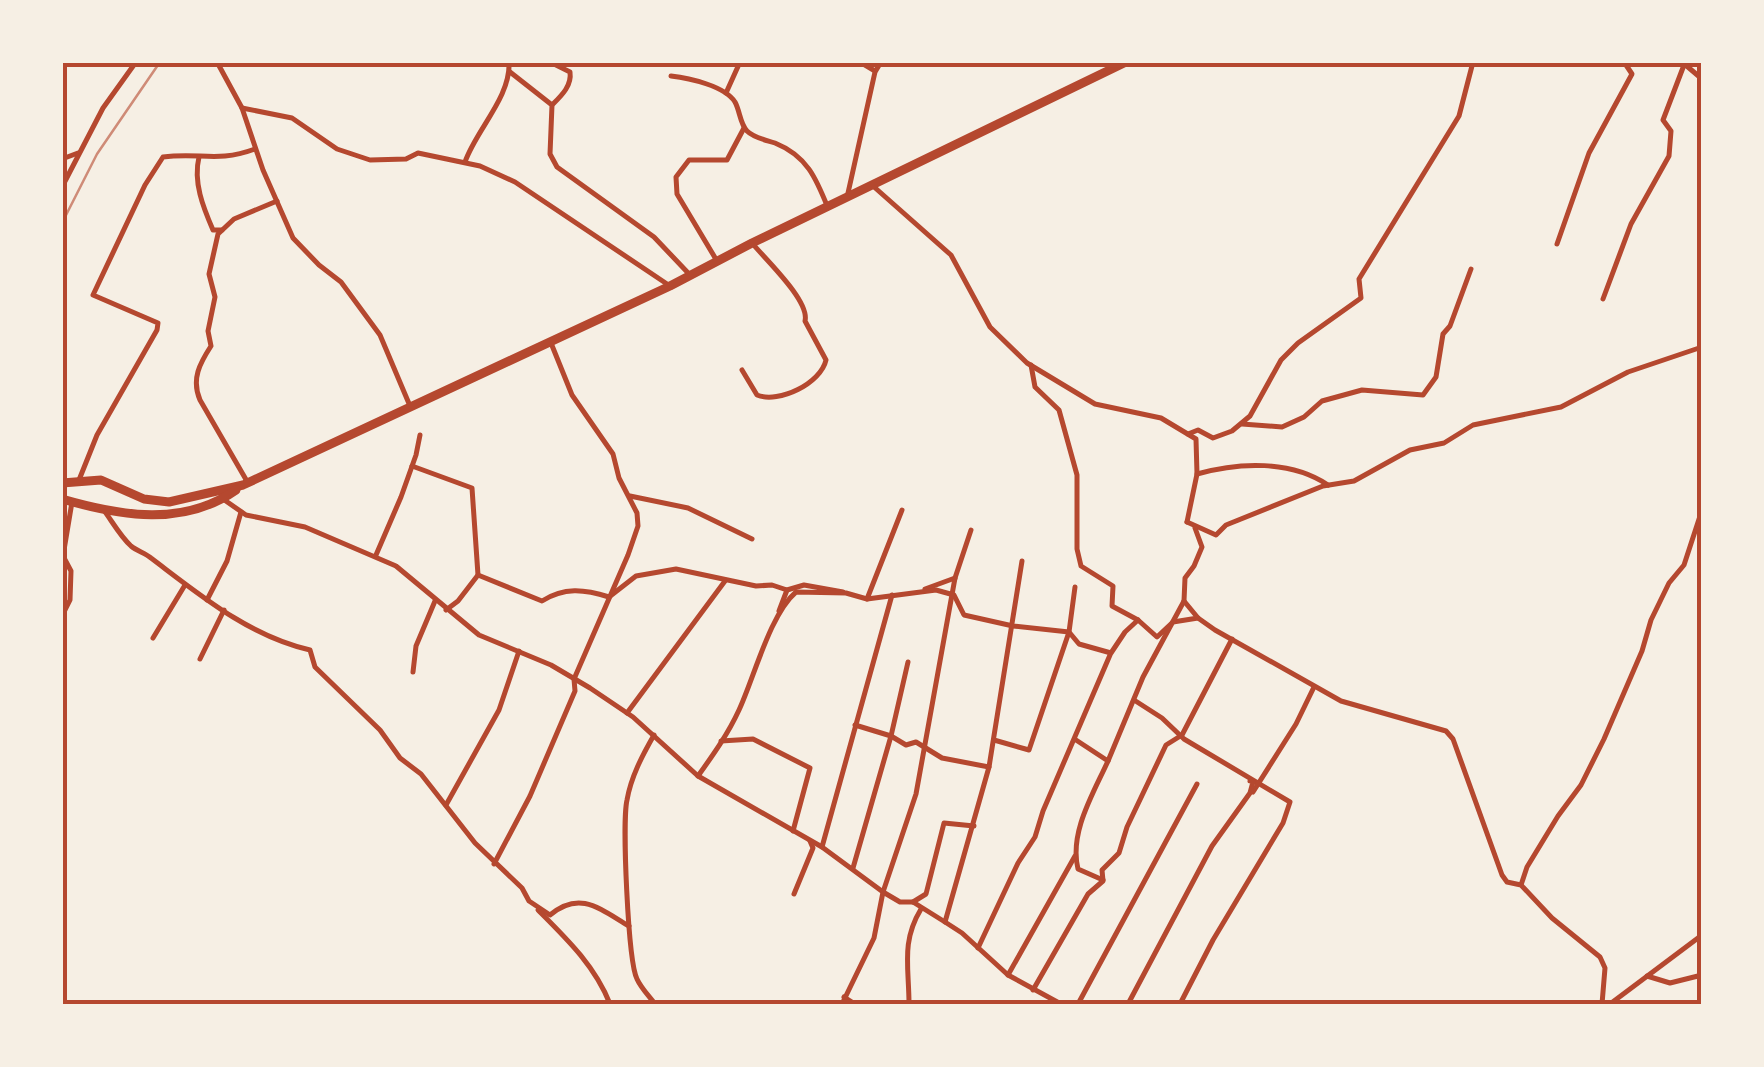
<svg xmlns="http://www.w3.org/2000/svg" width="1764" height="1067" font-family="'Fira Sans Condensed',sans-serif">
  <rect width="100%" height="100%" fill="#f6efe4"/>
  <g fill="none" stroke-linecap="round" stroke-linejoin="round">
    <!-- minor -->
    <g stroke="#b5482f" stroke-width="5">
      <path d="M217,62L242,108L263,170L293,238L319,265L341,282L380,335L410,406"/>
      <path d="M550,62L570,72C572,86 561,96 552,105"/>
      <path d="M860,62L875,71"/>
      <path d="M1682,62L1702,79"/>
      <path d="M510,72L552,105L550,154L557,167L654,237L691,276"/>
      <path d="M671,76C689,78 725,86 735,102C740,111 740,124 747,131C754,138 766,140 775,143C807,156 816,178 828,208"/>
      <path d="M726,93L740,62"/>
      <path d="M242,108L292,118L337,149L370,160L406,159L418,153L480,166L515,182L670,286"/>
      <path d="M199,157C193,182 203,207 213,230H222"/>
      <path d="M62,159L78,153"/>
      <path d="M465,162C476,130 511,97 509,62"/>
      <path d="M873,186L951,255L990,327L1027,363L1095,404L1161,418L1196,439L1197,474L1187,522"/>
      <path d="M62,187L103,108L136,62"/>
      <path d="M848,193L875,72L881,62"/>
      <path d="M1557,244L1589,153L1632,74L1624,62"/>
      <path d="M717,261L677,194L676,177L689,160H727L744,128"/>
      <path d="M1603,299L1631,224L1669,156L1671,131L1663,120L1684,65"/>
      <path d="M1031,365L1035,387L1059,410L1077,475V549L1081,566L1113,586L1112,606L1138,620L1157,637L1173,622L1198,618"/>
      <path d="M742,370L757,395C779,404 821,383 826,360L805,321C810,301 766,260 752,243"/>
      <path d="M1242,424L1282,427L1304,417L1322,401L1362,390L1423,395L1436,377L1443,334L1450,326L1471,269"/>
      <path d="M1188,434L1198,430L1213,438L1232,431L1250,416L1281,360L1298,343L1361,298L1359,279L1459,116L1473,62"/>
      <path d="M412,466L472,488L478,575"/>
      <path d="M1197,474C1239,462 1291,460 1328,485"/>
      <path d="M79,480L97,435L157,330L158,323L93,295L145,185L163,157C200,152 217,163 255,149"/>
      <path d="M248,483L200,400C191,379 200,363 211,346L208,331L215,297L209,274L218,234L234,219L277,201"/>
      <path d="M630,496L688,508L752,539"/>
      <path d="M223,499L246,515L305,527L396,566L479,635L551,665L590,688L633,717L698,776L822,847L883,892L900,902H913L945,922L962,933L1008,975L1061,1004"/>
      <path d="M103,509C112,521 120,536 131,546C137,551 145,553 151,558C200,595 249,636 310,650L315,667L380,730L400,758L421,774L475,843L522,888L529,901L550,915C580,890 600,909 629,926"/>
      <path d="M1187,522L1216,535L1226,525L1323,486L1354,481L1410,450L1444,443L1473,425L1561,407L1628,372L1702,347"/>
      <path d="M376,555L401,497L416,455L420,435"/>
      <path d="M925,589L955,578"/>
      <path d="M867,599L902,510"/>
      <path d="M207,600L227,561L241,512"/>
      <path d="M1184,601L1198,618L1215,630L1341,701L1446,731L1453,739L1502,875L1507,882L1521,885L1552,918L1600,957L1605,968L1602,1004"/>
      <path d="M446,610L458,601L478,575L542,601C564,587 584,589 609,597L636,576L676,569L756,586L772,585L787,590L804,585L843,592"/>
      <path d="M779,611L787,590"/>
      <path d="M62,616L70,600L71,571L63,556L72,502"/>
      <path d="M153,638L185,585"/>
      <path d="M200,659L224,610"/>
      <path d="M413,672L416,646L435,601"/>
      <path d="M1134,700L1162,718L1184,739L1290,802L1283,823L1213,940L1180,1004"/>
      <path d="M627,713L725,581"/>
      <path d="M855,725L891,736L906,745L916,742L942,758L989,767"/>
      <path d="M654,735C642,756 631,777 627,800C622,822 628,961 637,979C641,988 649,996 655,1004"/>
      <path d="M994,740L1029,750L1069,632L1075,587"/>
      <path d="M1076,740L1108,761L1143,677L1184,601L1185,578L1194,566L1202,547L1195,528"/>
      <path d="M721,741L753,739L810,768L793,831"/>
      <path d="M698,776C713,755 728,734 739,710C754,678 770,614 796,592L846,593L867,599L936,590L954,595L964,615L1013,626L1069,632L1079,644L1111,653L1125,632L1138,620"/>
      <path d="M1253,792L1296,724L1314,687"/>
      <path d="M446,805L499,710L519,651"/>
      <path d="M822,847L892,595"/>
      <path d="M494,864L530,796L575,691L574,679L628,555L638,526L637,513L619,478L613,454L572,395L551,343"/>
      <path d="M853,868L891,736L908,662"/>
      <path d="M1103,880L1078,869C1069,833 1093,794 1108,761"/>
      <path d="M1521,885L1527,867L1558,816L1581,785L1604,739L1642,651L1651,620L1669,583L1684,565L1702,510"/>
      <path d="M794,894L813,848L810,841"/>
      <path d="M913,902L926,894L944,823L974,826"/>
      <path d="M538,910C567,939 595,966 610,1004"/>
      <path d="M945,922L989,767L1022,561"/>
      <path d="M978,948L1018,863L1035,837L1043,811L1110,655"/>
      <path d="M1008,975L1075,856"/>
      <path d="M1647,976L1670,983L1702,975"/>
      <path d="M1033,990L1088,894L1103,881L1102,870L1119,853L1127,827L1166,745L1182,735L1232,639"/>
      <path d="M844,997L855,1004"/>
      <path d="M842,1004L874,938L883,892L916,794L955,578L971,530"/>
      <path d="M909,1004C909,967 901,942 921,909"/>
      <path d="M1078,1004L1197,784"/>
      <path d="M1128,1004L1212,846L1250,793L1253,782L1250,781"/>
      <path d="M1610,1004L1702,935"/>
    </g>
    <!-- trunk -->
    <g stroke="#b5482f" stroke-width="9">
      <path d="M62,483L101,480L144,499L169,502L243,485L670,286L752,243L1126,62"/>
      <path d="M62,499C121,516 183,527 236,490"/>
    </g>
    <!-- rail -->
    <path stroke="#cf8b77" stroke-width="2.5" d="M62,223L97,154L160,62"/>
  </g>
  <!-- border -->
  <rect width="1764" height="1067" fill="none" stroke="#f6efe4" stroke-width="130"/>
  <rect x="65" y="65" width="1634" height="937" fill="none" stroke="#b5482f" stroke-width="4"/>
</svg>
